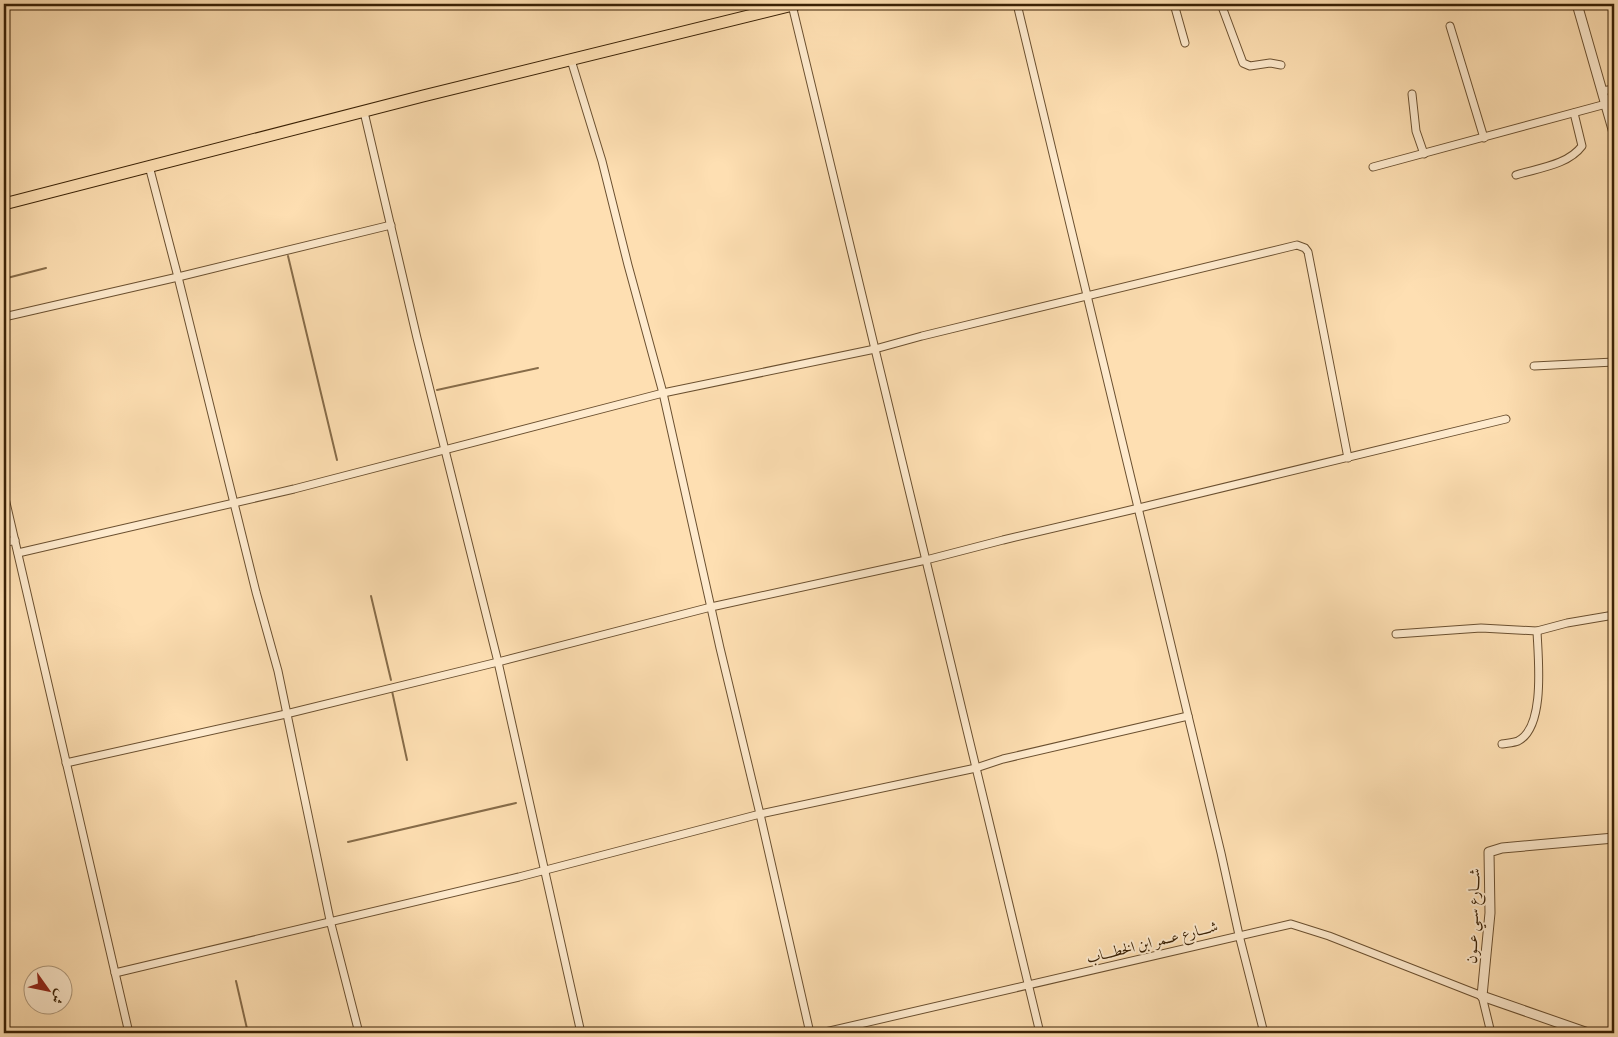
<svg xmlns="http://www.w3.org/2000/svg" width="1618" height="1037" font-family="'Libre Bodoni',Amiri,serif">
  <rect width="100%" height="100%" fill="#fedfb2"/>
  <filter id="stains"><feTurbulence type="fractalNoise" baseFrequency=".004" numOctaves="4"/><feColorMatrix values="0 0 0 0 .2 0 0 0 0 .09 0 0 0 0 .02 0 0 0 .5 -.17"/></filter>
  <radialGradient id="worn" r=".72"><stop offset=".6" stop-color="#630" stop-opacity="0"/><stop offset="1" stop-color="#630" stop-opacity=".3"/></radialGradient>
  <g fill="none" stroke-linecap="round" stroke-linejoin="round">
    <!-- stream -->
    <g stroke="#876c49" stroke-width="2">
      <path d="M288,256L337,460"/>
      <path d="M7,278L46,268"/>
      <path d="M437,390L538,368"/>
      <path d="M371,596L391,680"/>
      <path d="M392,691L407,760"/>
      <path d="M348,842L516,803"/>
      <path d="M236,981L248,1033"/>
    </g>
    <!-- minor casing -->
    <g stroke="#6b5030" stroke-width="9">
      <g id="minor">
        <path d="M1017,4L1221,853L1239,935L1264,1033"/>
        <path d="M1174,4L1185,43"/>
        <path d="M1221,4L1243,63L1250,66L1270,63L1281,65"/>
        <path d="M792,5L1040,1033"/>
        <path d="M1450,26L1484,138"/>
        <path d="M571,60L602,161L628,265L663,393L720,648L760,814L810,1033"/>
        <path d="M1602,91L1614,89"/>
        <path d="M1412,94L1416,131L1424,154"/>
        <path d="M364,112L417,338L498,662L581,1033"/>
        <path d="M149,166L178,277L256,592L278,671L330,920L359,1033"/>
        <path d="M1373,167L1606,104"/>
        <path d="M1516,175C1538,168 1568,165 1582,146L1574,113"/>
        <path d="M4,317L178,277L391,225"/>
        <path d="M1534,366L1614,362"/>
        <path d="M4,494L129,1033"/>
        <path d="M4,543L15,540"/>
        <path d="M18,553L294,489L663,393L875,349L922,336L1297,245L1305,248L1308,252L1348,458"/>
        <path d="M1396,634L1481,628L1537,631L1567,623L1614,615"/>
        <path d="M1502,744C1507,743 1513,743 1518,741C1546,727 1538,657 1537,631"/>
        <path d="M66,763L286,714L498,662L711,607L926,560L1003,540L1139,508L1506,419"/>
        <path d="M115,973L519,877L760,814L976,768L1003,759L1188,716"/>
        <path d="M821,1033L1291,924L1329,936L1482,996L1491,1033"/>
      </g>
    </g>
    <!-- tertiary casing -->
    <g stroke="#6b5030" stroke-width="11">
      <g id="tertiary">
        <path d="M1577,4L1614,133"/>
        <path d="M1588,1033L1482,996L1490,913L1489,852L1502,848L1614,838"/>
      </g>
    </g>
    <!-- primary casing -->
    <g stroke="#3a2105" stroke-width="13">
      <path id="primary" d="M4,204L423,96L797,4"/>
    </g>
    <!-- minor -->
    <use href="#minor" stroke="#feeacd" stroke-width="7"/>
    <!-- tertiary -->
    <use href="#tertiary" stroke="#feeacd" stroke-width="9"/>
    <!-- primary -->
    <use href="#primary" stroke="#fedfb2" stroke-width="11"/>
  </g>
  <g text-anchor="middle" stroke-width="4" stroke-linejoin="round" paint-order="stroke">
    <!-- street labels -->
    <g font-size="15" fill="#3a2105" stroke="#feeacd">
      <text transform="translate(1473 916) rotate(-88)" y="5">شــــارع ســي عـــون</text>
      <text transform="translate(1152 942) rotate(-14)" y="5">شــــارع عــمر ابن الخطــــاب</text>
    </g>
  </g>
  <!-- margin -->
  <rect width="1618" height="1037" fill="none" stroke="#fedfb2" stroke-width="20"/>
  <rect x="5" y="5" width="1608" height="1027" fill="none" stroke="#3a2105" stroke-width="2.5"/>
  <rect x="10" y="10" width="1598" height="1017" fill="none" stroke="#3a2105"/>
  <!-- north arrow -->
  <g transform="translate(48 990) rotate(123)"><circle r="24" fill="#feeacd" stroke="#b09a7d"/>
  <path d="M0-4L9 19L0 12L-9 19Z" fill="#8f2418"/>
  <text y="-8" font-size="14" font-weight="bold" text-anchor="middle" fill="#3a2105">ش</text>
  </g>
  <rect width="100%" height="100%" filter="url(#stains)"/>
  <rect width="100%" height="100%" fill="url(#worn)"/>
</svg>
